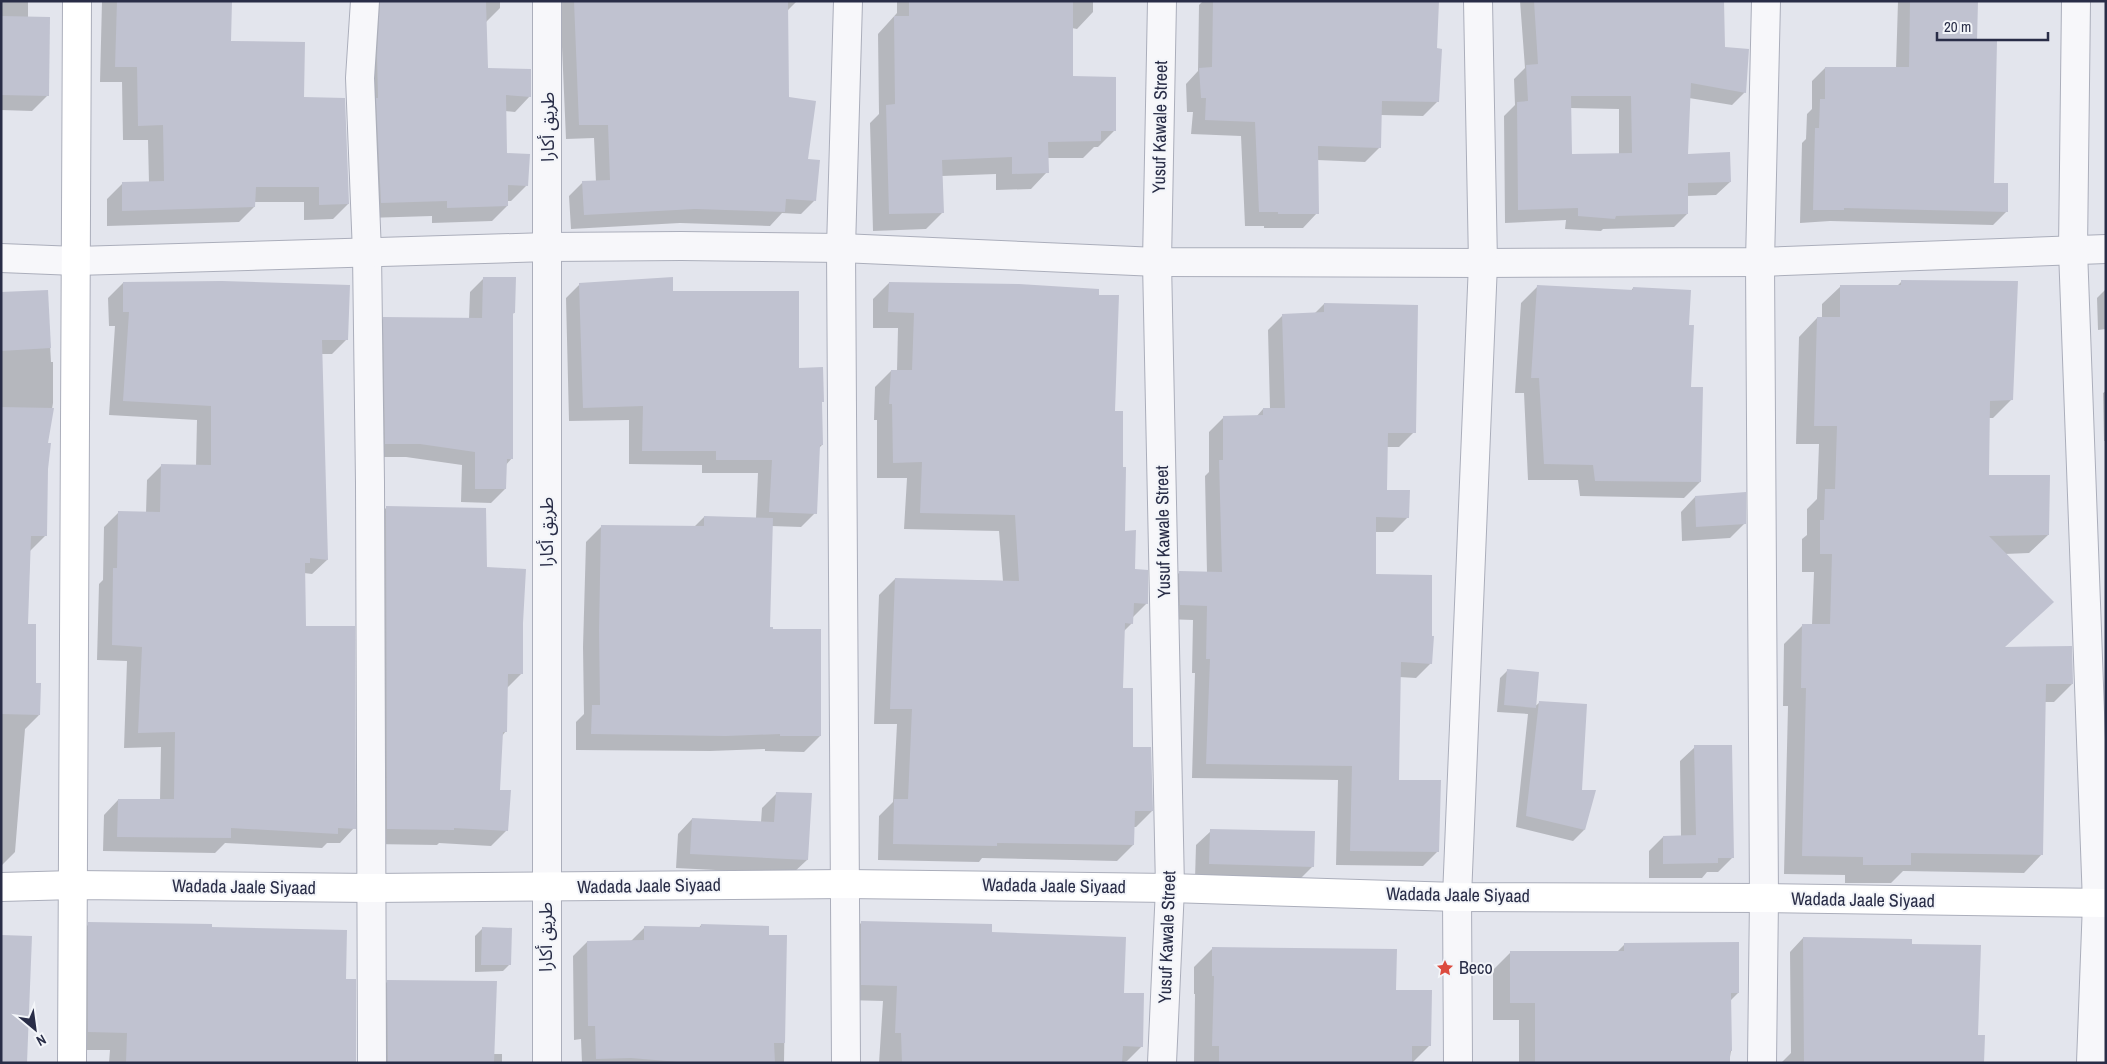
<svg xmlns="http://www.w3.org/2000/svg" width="2107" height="1064" font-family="'Archivo Narrow','Noto Sans Arabic',sans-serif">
  <rect width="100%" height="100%" fill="#e3e5ed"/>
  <!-- shadow -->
  <g fill="#0003" fill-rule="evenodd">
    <path d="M1,1H28V18L48,95L32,111L1,110Z"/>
    <path d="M102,1H231L230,42L303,98L348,204L333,219L304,220V202H254V207L239,222L107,226V199L122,184L149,183L148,140H123L122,82H100Z"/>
    <path d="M363,1H500V8L485,23L486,69L530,96L515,112L505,111L506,154L526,186L511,201H507V206L492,221L432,223V216L366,218Z"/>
    <path d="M560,1H797L787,11L788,98L807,160L815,200L801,214L782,213L770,226L680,223L571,229L569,196L583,182H596L594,138L566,139Z"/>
    <path d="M897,1H1093V12L1077,29L1072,28L1071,77L1115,130L1098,147H1094L1083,158H1047V172L1031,189L996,190V174L942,176L943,212L926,229L873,231L870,123L879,114L878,34L897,13Z"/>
    <path d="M1203,1H1438L1436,50L1438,101L1423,116L1381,115L1380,147L1365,162L1317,160V213L1303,228H1264V226H1245L1241,136L1191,134L1193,112H1187L1186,84L1198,71L1199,5Z"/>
    <path d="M1520,1H1722L1724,48L1745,92L1732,105L1689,98L1687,155L1730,182L1716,195L1687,196V214L1674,227L1603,229L1601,231L1565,229L1566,220L1505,223L1504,116L1515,105L1514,79L1525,68ZM1570,108L1619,109V155H1571Z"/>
    <path d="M1898,1H1977L1976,42L1993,184L2007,211L1993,225L1830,221L1800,223L1802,143L1806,139L1807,114L1812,109V81L1825,68H1896Z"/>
    <path d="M484,278L514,313L511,315L512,458L506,465L505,489L491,503L461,502L462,465L406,457H372L370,332L384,318L469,319L470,292Z"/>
    <path d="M1902,281L2012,399L1993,418H1988V476L2048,535L2029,553L2005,554L2004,648L2072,684L2054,702H2045L2042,854L2024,873L1903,871L1891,883H1845V875L1784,874L1788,706H1783L1784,644L1803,625H1812L1814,572H1802V539L1807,535V509L1817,499L1819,444H1796L1799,337L1817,318H1822V304L1841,286L1896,287Z"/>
    <path d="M123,283L347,339L332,354H321L327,560L312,574L304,573L305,627L354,828L340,843H327L322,848L225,843L215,853L103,851L104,815L118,800H160L161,747L124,748L127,661L97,660L99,584L103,580L104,527L119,512L146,513L147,480L162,465L196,466L197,420L109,415L115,326H109L108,298Z"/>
    <path d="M889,283L1113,413L1123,532L1133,570L1147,603L1132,618V623L1123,632L1122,689L1131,748L1152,811L1136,827H1133V845L1117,861L982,858L979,862L878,860L879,816L893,802L897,724H874L879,595L895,579L1003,581L999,531L904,529L907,478H877V420H874L875,387L891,371H897L898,328H873V299Z"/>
    <path d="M580,284L672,293L798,369L820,404L822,445L819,448L815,513L801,527L771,526L769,628L820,736L804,752L765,751V749L710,751L576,750V722L584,714L583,647L586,542L602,526L694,527L704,517L756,518L758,473H702V465L629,464V420L569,421L566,298Z"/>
    <path d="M1537,287L1631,291L1633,288L1688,326L1689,388L1700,482L1684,498L1580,496L1578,480H1528L1524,393H1515L1521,303Z"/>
    <path d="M2106,289V329L2098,330L2097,298Z"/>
    <path d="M47,291L51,362H53V403L46,444V535L30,551L27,625L39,715L25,729L15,852L1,866V293Z"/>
    <path d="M1324,304L1414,432L1399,447H1387L1386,491L1408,517L1393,532H1375L1374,575L1431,663L1416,678L1399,677L1398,781L1438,851L1423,866L1336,865L1338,780L1192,778L1195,673H1192L1193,620L1165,619V587L1180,572L1207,573L1205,476L1209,472V432L1224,417H1256L1263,409H1270L1268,330L1283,315L1314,314Z"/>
    <path d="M2106,391V441H2104L2103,393Z"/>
    <path d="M1695,497L1745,523L1730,538L1682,541L1681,512Z"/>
    <path d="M386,508L485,568L522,623V673L506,689V731L502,736L499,791L507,830L491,846L439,843L437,845L372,844L371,523Z"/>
    <path d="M1507,671L1534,707L1539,703L1581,791H1594L1584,830L1573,841L1516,827L1528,714L1497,712L1500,678Z"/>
    <path d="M1695,747L1732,858L1718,872H1707L1702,878H1649V851L1663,837L1681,836L1680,761Z"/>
    <path d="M777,793L807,860L792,874L676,868L678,834L692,819L761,822L762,808Z"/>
    <path d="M1211,831L1313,866L1298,881L1195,879L1196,845Z"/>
    <path d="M861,923L990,933L1122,994L1142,1046L1127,1061L1121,1063H879L883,1001L846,1000V938Z"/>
    <path d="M89,924L211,928L345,980L355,1063H109L110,1050H70L71,942Z"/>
    <path d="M701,925L768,936H786L784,1063H582L581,1039L574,1040L573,956L587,942L631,941L645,927L698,929Z"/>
    <path d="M482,929L510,964L503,971L475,972V936Z"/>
    <path d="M1803,938L1911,945L1977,1036L1983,1063H1781L1791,1053L1790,952Z"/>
    <path d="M1625,944L1738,993L1730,1001L1731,1051L1729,1063H1519V1020H1493V970L1510,953L1617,952Z"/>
    <path d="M2106,945V1063H2091Z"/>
    <path d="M1213,948L1395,991L1429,1046L1412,1063H1194L1195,994H1194V967Z"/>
    <path d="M388,981L493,1054H502V1063H370V999Z"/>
  </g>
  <!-- building -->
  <g fill="#c0c2d0" fill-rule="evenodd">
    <path d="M117,1H232L231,41L305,42L304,97L345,98L349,204L319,205V187H256L255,207L122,211V182L164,181L163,125L138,126L137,67H115Z"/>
    <path d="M380,1H486L488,68L531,69V97L506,95L507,153L530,154L528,186L508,185V206L447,208V201L381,203L376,98H378L377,56Z"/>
    <path d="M574,1H788L789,97L816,101L808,159L820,160L816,201L786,199L785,212L695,209L584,215L582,181L610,180L608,125H579Z"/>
    <path d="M909,1H1073V76L1116,77V131H1101V141L1048,142L1049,173L1012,174V157L942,160L944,213L889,214L886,105L895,104L894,16H909Z"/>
    <path d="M1213,1H1439L1437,48L1442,49L1439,102L1382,101L1381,148L1318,146L1319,214H1278V212H1259L1255,122L1205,120L1206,98H1201L1199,68L1212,67Z"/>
    <path d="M1534,1H1724L1725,47L1749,49L1746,93L1691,83L1688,154L1730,152L1731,182L1688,183V214L1616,216L1615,219L1578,216V208L1518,210L1517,102L1528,101L1526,65L1538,64ZM1571,96H1631L1632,153L1572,154Z"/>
    <path d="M1910,1H1978L1977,41H1997L1994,183H2008V212L1844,208V210H1813L1815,128H1819L1820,99H1825V67H1909Z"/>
    <path d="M1,16L50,17L49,96L1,95Z"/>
    <path d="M483,277H516L515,313H513V459H507L506,489H475V452L420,444H385L383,317L482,318Z"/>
    <path d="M673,277V291H799V368L823,367L824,402H822L823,445H820L817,514L769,512L772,460H716V451H642L643,406L583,408L579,283Z"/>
    <path d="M1901,280L2018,281L2013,400L1990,401L1989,475H2050L2049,535L1989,536L2054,602L2005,647L2072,646L2073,684H2046L2043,855L1911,853V865H1863V857L1802,856L1806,688H1801L1802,624H1830L1832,554H1820V520H1824L1825,489H1835L1837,426H1814L1817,317H1840V285H1901Z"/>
    <path d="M222,281L350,285L348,340H322L328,560L310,558V563H305L306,626H355L356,829L338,828V834L231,828V838L117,837L118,799H174L175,732L138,733L142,647L112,645L113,568H117L118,511L160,512L161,464L211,465V406L123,401L129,312H123V282Z"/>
    <path d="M889,282L1019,284L1099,289V295H1119L1115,411H1123V467H1126L1125,531L1136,530L1135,569L1148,570V604L1134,603L1133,624L1125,623L1123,688H1133V747H1151L1153,811H1135L1134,845L997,843V846L893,844L894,799H908L912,709H890L895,578L1019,581L1015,515L920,513L922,462L893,463L892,404H889L891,370H912L914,313L888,312Z"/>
    <path d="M1537,285L1633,290V287L1691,290L1689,325H1694L1691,387H1703L1701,482L1595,481L1593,465L1544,464L1539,378H1531Z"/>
    <path d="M48,290L51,348L1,351V292Z"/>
    <path d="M1324,303L1418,305L1416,433H1388L1387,490H1410L1409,518L1376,517V574L1432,575V636H1434L1432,664L1401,662L1399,780H1441L1439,852L1350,851L1352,766L1206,764L1210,659H1206L1207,606L1180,605L1179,571L1222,572L1219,460H1223V416L1263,415V408H1285L1282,314L1324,312Z"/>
    <path d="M1,407L54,408L48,443H51L48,469L47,536H31L28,624H36V683H41L40,715L1,714Z"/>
    <path d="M1746,492V524L1696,527L1695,496Z"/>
    <path d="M386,506L486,508L487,567L526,569L523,623V674H508L507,732H503L500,790H511L508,831L454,828V830L387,829Z"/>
    <path d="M704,516L773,518L770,627H773V629H821V736H780V734L726,736L591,734L592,705H600L599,630L601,525L704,526Z"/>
    <path d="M1507,669L1539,672L1536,708L1504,705Z"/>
    <path d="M1539,701L1587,704L1582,790H1596L1585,830L1526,816Z"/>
    <path d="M1694,745H1732L1734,858H1718V863L1663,864V836L1696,835Z"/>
    <path d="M776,792L812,793L808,860L690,854L692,818L774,822Z"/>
    <path d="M1210,829L1315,831L1314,867L1209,864Z"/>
    <path d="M861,921L992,924V932L1126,937L1124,993H1144L1143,1047L1123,1046L1122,1063H902L901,1033H895L897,986L861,985Z"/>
    <path d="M88,922L212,924V927L347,930L346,979H356V1063H126L127,1033L88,1032Z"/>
    <path d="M701,924L769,926V935H787L785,1043H774L775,1063H690L631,1058L596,1059L595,1026H588L587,941L644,940V926L701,927Z"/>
    <path d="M482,927L512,928L511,965H481Z"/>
    <path d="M1,935L32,936L27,1063H1Z"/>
    <path d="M1803,937L1912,939V944L1981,945L1978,1035H1985L1984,1063H1804Z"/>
    <path d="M1739,942V993H1731L1732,1051H1730V1063H1535V1003H1510V951H1624V943Z"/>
    <path d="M1212,947L1397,949L1396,990H1432L1431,1046H1412V1063H1219V1046H1212L1214,976H1212Z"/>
    <path d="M387,980L497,981L494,1063H388Z"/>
  </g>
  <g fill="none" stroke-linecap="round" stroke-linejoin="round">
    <!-- street casing -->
    <g stroke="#abaebb" stroke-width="30">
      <g id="street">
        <path d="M365,1L360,78L367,253L370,483L372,1063"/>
        <path d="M2076,1L2073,250L2097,903L2091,1063"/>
        <path d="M1,258L76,261L548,247L681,246L841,248L1157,262L1483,263L1760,262L2106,249"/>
        <path d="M547,1063V1"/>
        <path d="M846,1063L841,248L848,1"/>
        <path d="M1162,1063L1170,888L1157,262L1162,1"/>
        <path d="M1458,1063L1457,897L1483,263L1478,1"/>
        <path d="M1762,1063L1764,898L1760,262L1766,1"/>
      </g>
    </g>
    <!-- secondary casing -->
    <g stroke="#abaebb" stroke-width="30">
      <g id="secondary">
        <path d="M1,887L74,885L372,888L846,884L1170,888L1457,897L1764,898L2106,903"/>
        <path d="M72,1063L77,1"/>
      </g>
    </g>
    <!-- street -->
    <use href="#street" stroke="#f7f7fa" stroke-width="28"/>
    <!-- secondary -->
    <use href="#secondary" stroke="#fff" stroke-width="28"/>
  </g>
  <!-- icons -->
  <defs>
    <g id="sight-bare" transform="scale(1.35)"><path d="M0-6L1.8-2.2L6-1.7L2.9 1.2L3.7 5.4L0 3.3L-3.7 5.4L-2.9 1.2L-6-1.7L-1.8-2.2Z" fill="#dc4b3e" stroke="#f3f5f9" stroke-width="2.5" paint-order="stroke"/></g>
  </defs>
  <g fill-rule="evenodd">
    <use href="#sight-bare" x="1445" y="968"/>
  </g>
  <g text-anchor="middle" stroke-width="4" stroke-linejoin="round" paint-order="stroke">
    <!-- street labels -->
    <g font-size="18" fill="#292d47" stroke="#f3f5f9">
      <text transform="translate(548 127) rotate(-90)" y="6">طريق أكارا</text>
      <text transform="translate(1160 127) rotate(-89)" y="6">Yusuf Kawale Street</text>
      <text transform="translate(547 532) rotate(-90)" y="6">طريق أكارا</text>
      <text transform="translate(1163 532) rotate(-91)" y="6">Yusuf Kawale Street</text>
      <text transform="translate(649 886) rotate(-1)" y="6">Wadada Jaale Siyaad</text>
      <text transform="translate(1054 886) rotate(1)" y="6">Wadada Jaale Siyaad</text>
      <text transform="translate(244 887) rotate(1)" y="6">Wadada Jaale Siyaad</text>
      <text transform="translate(1458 895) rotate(1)" y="6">Wadada Jaale Siyaad</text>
      <text transform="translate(1863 900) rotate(1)" y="6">Wadada Jaale Siyaad</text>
      <text transform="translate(546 937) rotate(-90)" y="6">طريق أكارا</text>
      <text transform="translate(1167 937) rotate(-88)" y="6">Yusuf Kawale Street</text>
    </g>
    <!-- poi labels -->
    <g font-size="18" fill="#292d47" stroke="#f3f5f9" text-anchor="start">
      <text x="1459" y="974">Beco</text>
    </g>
  </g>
  <!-- border -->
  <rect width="2107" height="1064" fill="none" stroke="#292d47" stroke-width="5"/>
  <!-- north arrow -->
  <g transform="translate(35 1029) rotate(151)" stroke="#f3f5f9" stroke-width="4" paint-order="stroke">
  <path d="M0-4L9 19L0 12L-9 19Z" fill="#292d47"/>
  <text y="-8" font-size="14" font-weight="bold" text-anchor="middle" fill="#292d47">N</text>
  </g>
  <!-- scale -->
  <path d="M1937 32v8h111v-8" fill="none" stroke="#292d47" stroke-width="2.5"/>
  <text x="1944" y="32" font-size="15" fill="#292d47" stroke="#f3f5f9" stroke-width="4" paint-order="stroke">20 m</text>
</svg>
